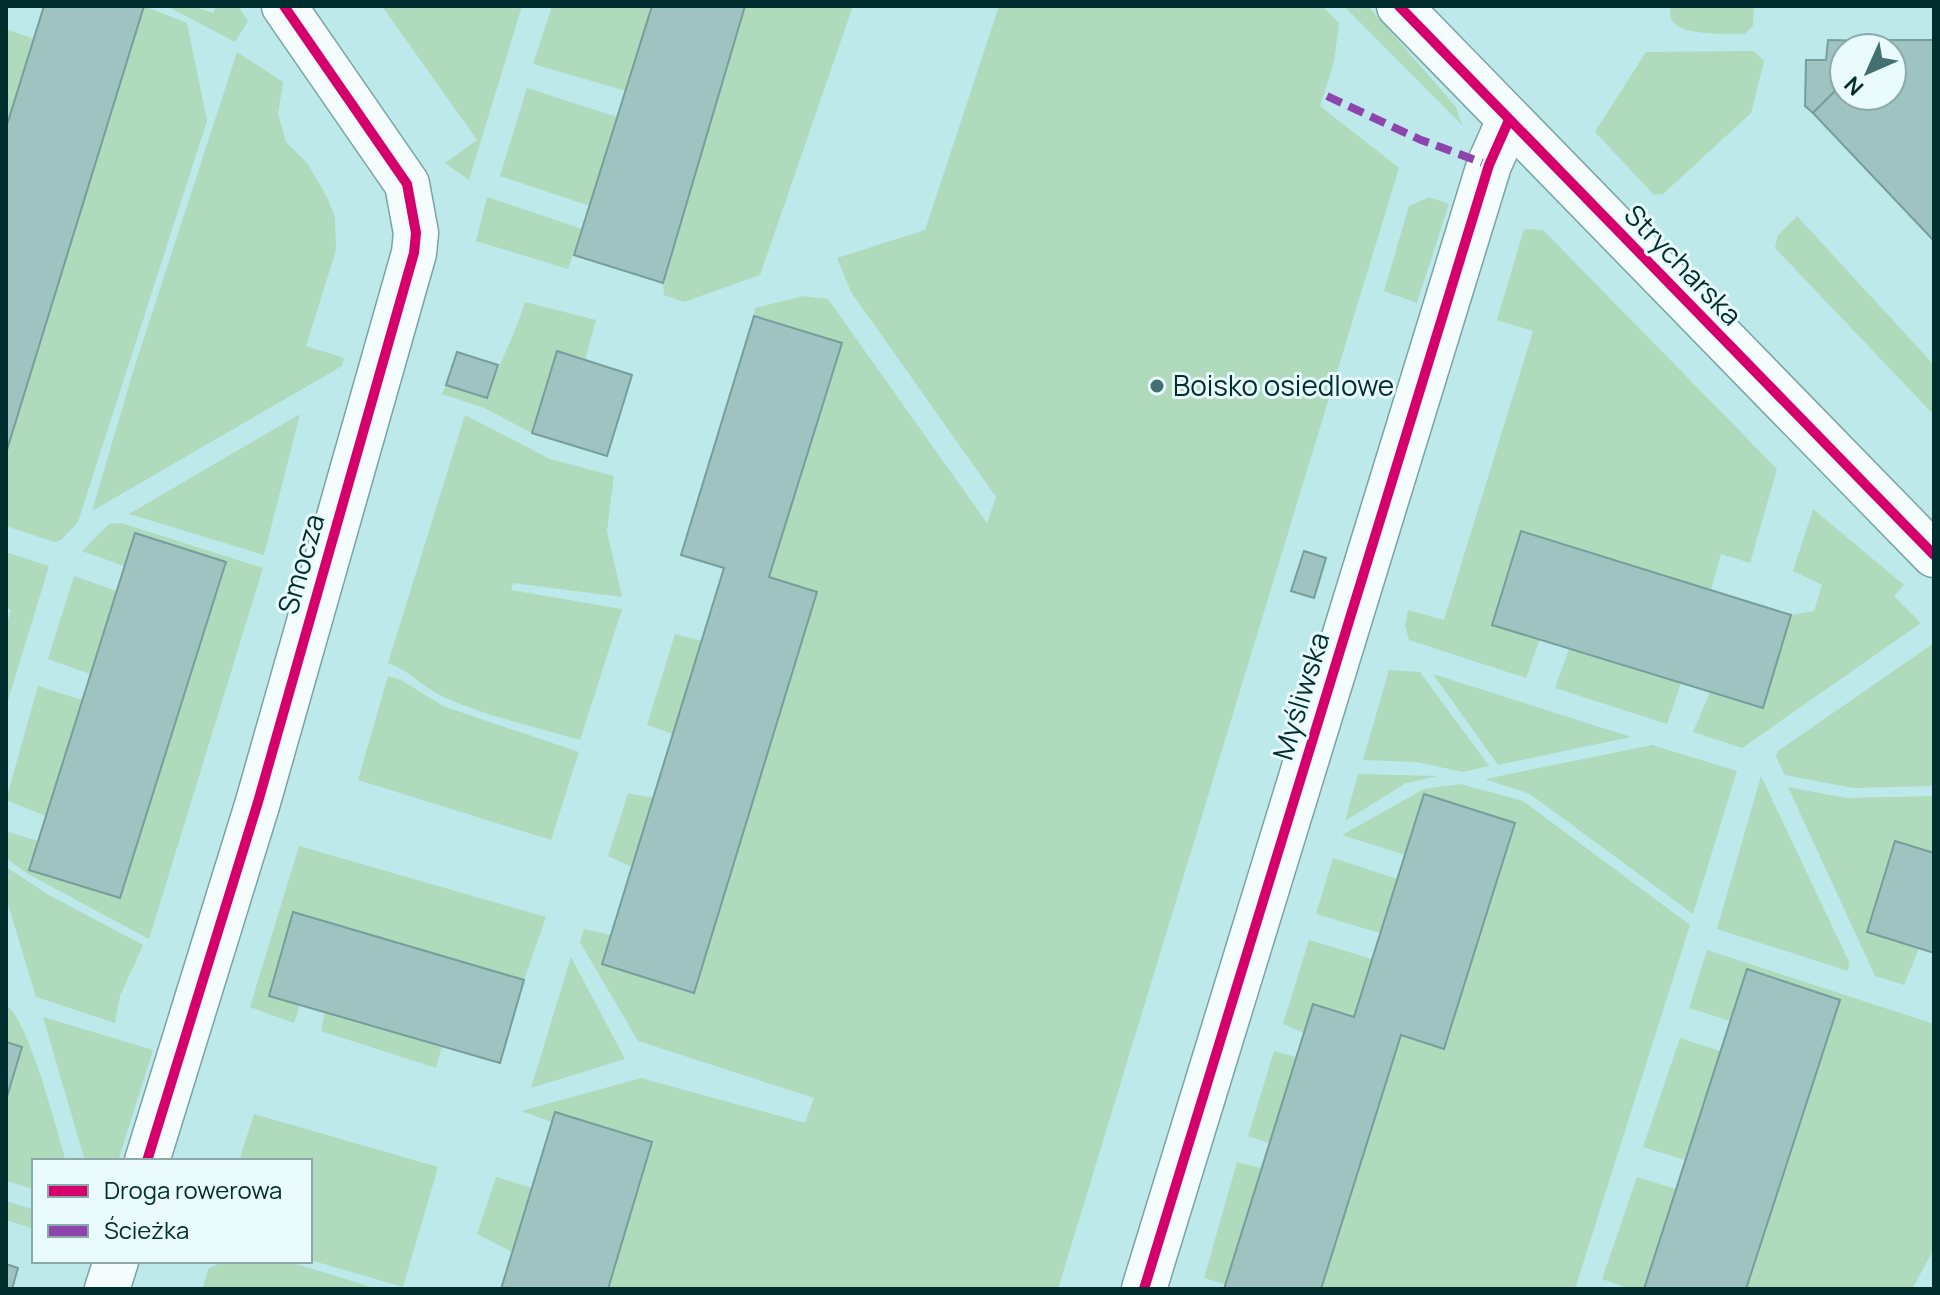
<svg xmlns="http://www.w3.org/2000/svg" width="1940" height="1295" font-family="Manrope,sans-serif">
  <rect width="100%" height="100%" fill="#bee9eb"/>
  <!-- green -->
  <g fill="#afdabb">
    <path d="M144,6L187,23L207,121L78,522L61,540L54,542L6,526V453Z"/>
    <path d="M167,6H191L213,13L216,6H238L248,21L235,42Z"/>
    <path d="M382,6H522L469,180L445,163L477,140Z"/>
    <path d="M552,6H652L626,91L533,64Z"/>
    <path d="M745,6H853L760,275L684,302L664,295L663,283Z"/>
    <path d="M999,6H1322L1339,23L1334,62L1320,106L1399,168L1058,1289H608L652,1142L555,1112L552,1122L521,1111L641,1078L805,1123L814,1098L638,1041L580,942L584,929L611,935L602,964L694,992L817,592L769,577L842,343L754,316L755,308L803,296L828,299L987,523L996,497L851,292L837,258L925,230Z"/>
    <path d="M1344,6H1368L1456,107L1462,125Z"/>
    <path d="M1671,6H1754L1753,26L1745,34C1725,33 1661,39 1671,6Z"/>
    <path d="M6,29L34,39L8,121L6,120Z"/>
    <path d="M1754,51L1764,61L1751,113L1663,194L1654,195L1595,132L1646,52Z"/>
    <path d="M237,52L283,82L278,114L286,142L307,163L327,197L335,218L336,250L306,346L344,358L342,366L92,511L132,375Z"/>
    <path d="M527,88L617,117L590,206L500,176Z"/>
    <path d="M487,197L582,229L568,269L476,241Z"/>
    <path d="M1429,197L1449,204L1417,303L1384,291L1409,206Z"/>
    <path d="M1797,216L1934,365V415L1775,248L1778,235Z"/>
    <path d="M1524,229L1543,230L1777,469L1750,563L1721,554L1711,590L1521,531L1540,639L1526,678L1409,640L1405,625L1408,610L1444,620L1533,331L1497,320Z"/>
    <path d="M525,302L596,320L585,360L557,352L532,433L484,408L442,394L446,385L487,398C498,365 515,336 525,302Z"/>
    <path d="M300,414L264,555L129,514Z"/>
    <path d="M465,415L550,459L614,476L607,531L622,597L513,583L511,590L622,609L580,740C536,727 488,717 446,698C423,688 412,672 388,663Z"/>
    <path d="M1813,509L1904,585L1894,596L1921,623L1742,748L1693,732L1710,692L1763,708L1791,615L1814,611L1822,585L1793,571Z"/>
    <path d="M121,523L263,568L149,939L26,873L6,858V831L38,841L29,870L120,898L226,562L135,533L124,566L82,551L109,524Z"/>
    <path d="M6,552L49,566L6,707V626L11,610L6,608Z"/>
    <path d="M74,576L117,591L90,674L48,659Z"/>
    <path d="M675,634L702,641L673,734L647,725Z"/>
    <path d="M1934,643V786L1853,788L1785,775L1776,757L1778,751Z"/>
    <path d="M1569,649L1681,683L1667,724L1555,688Z"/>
    <path d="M1389,670L1420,672L1489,766L1463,772L1416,762L1363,760Z"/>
    <path d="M1433,674L1631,737L1498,765Z"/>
    <path d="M388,676L401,680L443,706L579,752L551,840L358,780Z"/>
    <path d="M38,686L82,700L46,816L6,800Z"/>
    <path d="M1652,745L1737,771L1693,914L1530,794L1485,779Z"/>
    <path d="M1358,774L1438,776L1406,783L1345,821Z"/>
    <path d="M1761,776L1849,962L1848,971L1717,929Z"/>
    <path d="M1460,784L1523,801L1690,925L1575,1289H1321L1401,1035L1514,823L1424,794L1405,855L1342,835L1424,789Z"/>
    <path d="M1788,787L1846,798L1934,796V853L1895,841L1867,932L1919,948L1904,985L1875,976Z"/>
    <path d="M628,793L653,798L632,867L608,856Z"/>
    <path d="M299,846L546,917L524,980L293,912L269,995L300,1005L294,1023L250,1007Z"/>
    <path d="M1333,858L1397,879L1380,933L1316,914Z"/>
    <path d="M6,867L49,895L143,945L120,996L115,1023L36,997L6,898Z"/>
    <path d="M1309,940L1372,959L1354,1017L1313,1004L1304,1033L1283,1024Z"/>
    <path d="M1707,950L1934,1024V1249L1912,1289H1746L1839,1000L1747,969L1730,1021L1689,1008Z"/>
    <path d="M571,957L625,1059L531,1088Z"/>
    <path d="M6,1005C28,1018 57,1131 66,1161H34V1189L6,1181V1100L22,1048L6,1042Z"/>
    <path d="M325,1012L442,1046L436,1068L321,1031Z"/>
    <path d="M43,1017L153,1050L118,1161H85Z"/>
    <path d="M1680,1038L1720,1051L1685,1160L1643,1147Z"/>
    <path d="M1274,1051L1296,1057L1269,1143L1248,1136Z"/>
    <path d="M254,1114L438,1167L403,1287L310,1260V1161H239Z"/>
    <path d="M1237,1162L1261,1168L1225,1284L1204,1278Z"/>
    <path d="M496,1177L532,1188L512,1252L477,1234Z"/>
    <path d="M1637,1177L1676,1189L1644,1289H1631L1602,1279Z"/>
    <path d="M6,1201L34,1210V1229L6,1220Z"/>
    <path d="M226,1261H287L377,1289H202L209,1268Z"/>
  </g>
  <!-- building -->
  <g fill="#9ec3c0" stroke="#769e9c" stroke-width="2">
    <path d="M44,6H144L6,453V128Z"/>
    <path d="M652,6H745L663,283L574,255Z"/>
    <path d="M1828,40L1870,41L1876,48H1844V82L1813,113L1805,106L1806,60H1826Z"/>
    <path d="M1886,40H1934V241L1813,113L1844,82V96H1892V48H1878Z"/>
    <path d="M754,316L842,343L769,577L817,592L694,993L602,964L724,568L681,555Z"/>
    <path d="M557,351L632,375L607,456L532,433Z"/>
    <path d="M457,352L498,365L487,398L446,385Z"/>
    <path d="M1521,531L1791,615L1763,708L1492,625Z"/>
    <path d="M135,533L226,562L120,898L29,870Z"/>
    <path d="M1304,551L1326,558L1314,598L1291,591Z"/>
    <path d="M1424,794L1515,823L1444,1049L1401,1035L1321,1289H1224L1313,1004L1354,1017Z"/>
    <path d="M1895,841L1934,853V953L1867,932Z"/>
    <path d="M293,912L524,980L500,1063L269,996Z"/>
    <path d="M1747,969L1840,1000L1746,1289H1644Z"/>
    <path d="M6,1042L22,1047L6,1100Z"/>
    <path d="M555,1112L652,1142L608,1289H501Z"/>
    <path d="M6,1264L18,1268L12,1289H6Z"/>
  </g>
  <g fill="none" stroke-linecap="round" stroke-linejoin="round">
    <!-- minor casing -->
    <g stroke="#79a3a5" stroke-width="47">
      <g id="minor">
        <path d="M1399,6L1934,555"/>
        <path d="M147,1161L258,802L414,253L416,233L407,184L284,6"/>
        <path d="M107,1289L116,1261"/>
        <path d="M1144,1289L1489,165L1509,120"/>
      </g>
    </g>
    <!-- minor -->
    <use href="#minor" stroke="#f5fcfc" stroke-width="44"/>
    <!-- quiet -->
    <path stroke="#8e44ad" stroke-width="8" stroke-dasharray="16 8" stroke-linecap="butt" d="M1327,96L1421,140L1489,165"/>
    <!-- cycleway casing -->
    <g stroke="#e9fbfc" stroke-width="15">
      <g id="cycleway">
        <path d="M1399,6L1934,555"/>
        <path d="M147,1161L258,802L414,253L416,233L407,184L284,6"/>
        <path d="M1144,1289L1489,165L1509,120"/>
      </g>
    </g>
    <!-- cycleway -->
    <use href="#cycleway" stroke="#d6006c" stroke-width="10"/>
  </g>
  <!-- markers -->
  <circle fill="#426f70" stroke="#e9fbfc" stroke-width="3" cx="1157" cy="386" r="8"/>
  <g text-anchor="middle" stroke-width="6" stroke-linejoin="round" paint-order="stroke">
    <!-- street labels -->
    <g font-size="28" fill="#002d2e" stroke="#e9fbfc">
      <text transform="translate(1683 265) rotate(46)" y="10">Strycharska</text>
      <text transform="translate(301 564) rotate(-74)" y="10">Smocza</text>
      <text transform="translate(1301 696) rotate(-73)" y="10">Myśliwska</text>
    </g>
    <!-- poi labels -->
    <g font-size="28" fill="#002d2e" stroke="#e9fbfc" text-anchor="start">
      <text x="1173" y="396">Boisko osiedlowe</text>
    </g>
  </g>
  <!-- border -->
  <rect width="1940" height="1295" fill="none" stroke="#002d2e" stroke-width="16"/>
  <!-- legend -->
  <rect x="32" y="1159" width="280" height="104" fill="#e9fbfc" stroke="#8ca9aa" stroke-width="2"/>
  <rect x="48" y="1185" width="40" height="12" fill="#d6006c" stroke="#8ca9aa" stroke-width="2"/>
  <text x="104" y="1199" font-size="24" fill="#002d2e">Droga rowerowa</text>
  <rect x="48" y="1225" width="40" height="12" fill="#8e44ad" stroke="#8ca9aa" stroke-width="2"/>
  <text x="104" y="1239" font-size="24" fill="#002d2e">Ścieżka</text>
  <!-- north arrow -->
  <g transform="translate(1868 72) rotate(225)"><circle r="38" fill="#e9fbfc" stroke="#8ca9aa" stroke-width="2"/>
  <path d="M0-6L14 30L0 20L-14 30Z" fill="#426f70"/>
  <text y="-12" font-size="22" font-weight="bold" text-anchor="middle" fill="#002d2e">N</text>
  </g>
</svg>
